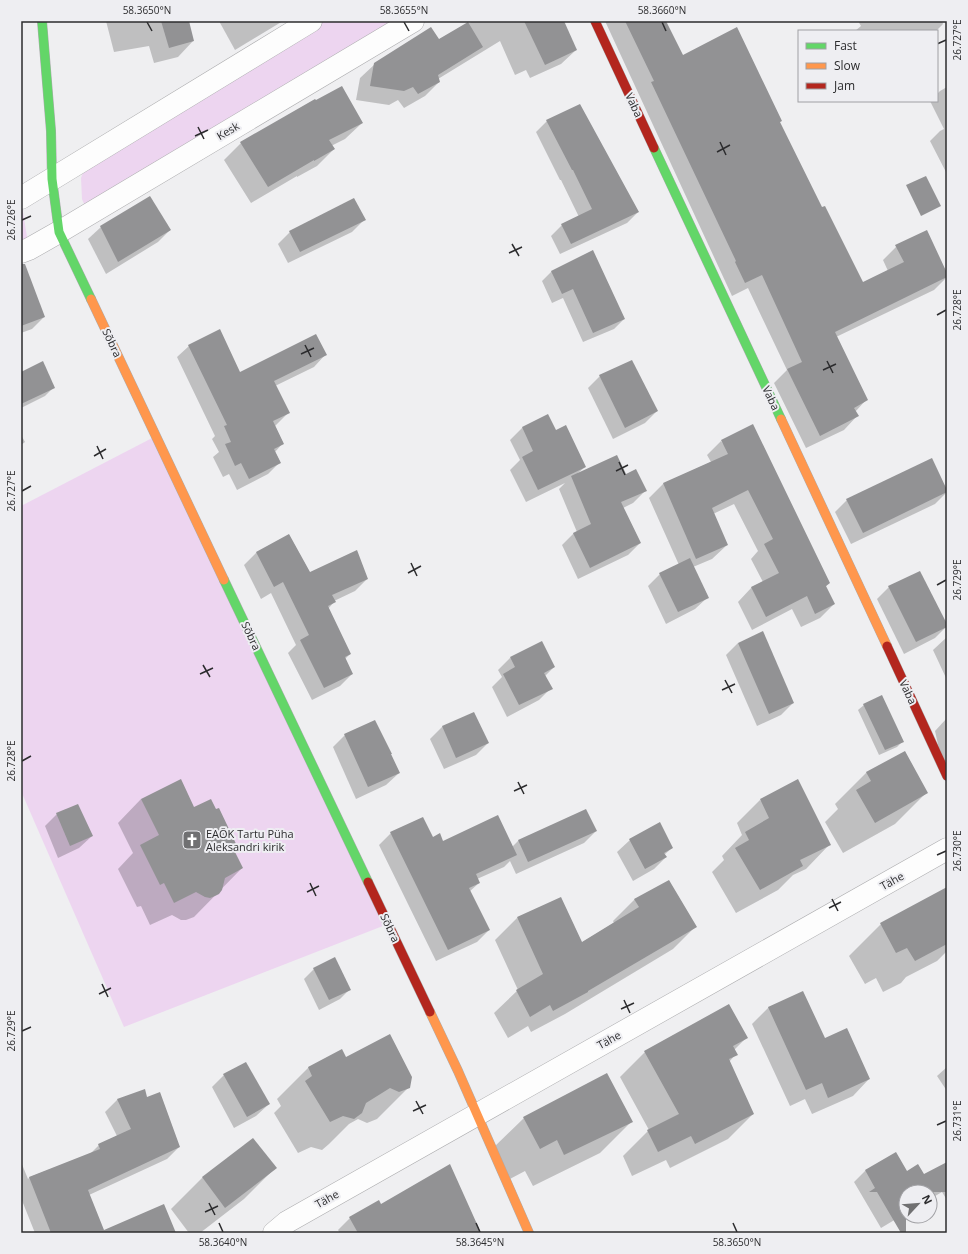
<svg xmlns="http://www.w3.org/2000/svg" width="968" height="1254" font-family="'Open Sans',sans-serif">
  <rect width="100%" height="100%" fill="#efeff1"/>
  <!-- green -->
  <g fill="#edd5f0">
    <path d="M311,21H413L88,214L82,199L81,178L89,157Z"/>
    <path d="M21,200L29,249L21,252Z"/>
    <path d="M156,436L388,924L124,1027L21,791V506Z"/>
  </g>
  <!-- shadow -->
  <g fill="#0003">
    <path d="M106,21H188L193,41L178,57L154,63L149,46L114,52Z"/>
    <path d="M219,21H283L235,50Z"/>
    <path d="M473,21H563L576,50L561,64L530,78L526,70L515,75L500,41L438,79L439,82L425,96L404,108L398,100L389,105L356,100L360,78L375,64L438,40Z"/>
    <path d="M605,21H665L683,56L781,121L779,123L822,209L862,284L888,271L883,260L896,247L947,275V277L934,290L836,337L866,400L855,412L857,416L844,430L806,448L774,383L787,370L748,288L732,296Z"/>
    <path d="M858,21H942L943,24L936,31H855L861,26Z"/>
    <path d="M947,87V174L930,141L940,131L944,129L930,101H937V94L940,91Z"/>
    <path d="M314,100L362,123L345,139L331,146L334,149L317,166L297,177V176L251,203L224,160L241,143Z"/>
    <path d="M547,121L638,212L627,223L560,254L551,236L562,225L579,217L561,180H560L536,132Z"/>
    <path d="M364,220L352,232L288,263L278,244L290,232Z"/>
    <path d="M101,227L170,230L158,242L106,274L88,239Z"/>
    <path d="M21,266L44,317L32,329L21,333Z"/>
    <path d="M552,271L624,319L614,329L583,342L563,298L552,303L542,281Z"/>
    <path d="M189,346L240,373L325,355L314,367L275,386L288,413L275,426L283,443L275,452L280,462L268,474L237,490L229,474L223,477L213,457L219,452L212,439L215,436L177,357Z"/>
    <path d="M21,373L54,387L45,396L21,408Z"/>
    <path d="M600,376L657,411L645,423L613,439L588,388Z"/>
    <path d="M548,416L556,432L585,467L578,473L626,475L645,491L633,503L623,508L640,543L628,555L578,579L562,545L574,533L577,532L559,489L565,483L526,502L510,470L520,460L510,440L522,428Z"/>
    <path d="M21,435L25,442L21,445Z"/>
    <path d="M721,441L829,583L825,587L834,604L820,618L801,627L792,609L752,630L738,602L752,587L763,582L751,559L758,551L734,504L713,514L727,545L712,559L693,567L708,597L695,609L666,624L648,586L660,574L679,565L649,498L663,484L711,462L707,455Z"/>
    <path d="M947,492L935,504L851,544L835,512L847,500Z"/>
    <path d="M289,535L310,573L367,579L355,591L334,601V602L328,609L350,654L345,659L352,674L340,686L312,700L288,653L296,645L271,593L261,599L244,565L256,553Z"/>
    <path d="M889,587L947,626L935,638L904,654L877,599Z"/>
    <path d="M947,637V680L933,650Z"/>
    <path d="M738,643L793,703L781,715L757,726L726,655Z"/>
    <path d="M510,658L554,667L545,676L551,688L539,700L507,717L492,687L502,677L498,670Z"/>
    <path d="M864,705L903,741L897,747L879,755L858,710Z"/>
    <path d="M474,713L488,743L476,755L444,769L430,739L442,727Z"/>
    <path d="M947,718V785L935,731Z"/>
    <path d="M345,735L399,773L386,785L356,799L333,747Z"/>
    <path d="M867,772L927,792L895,824L843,853L825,822L838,809L835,804Z"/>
    <path d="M141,799L193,809L237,848L233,851L242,868L194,917L186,920H181L172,915L150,925L141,906L137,907L118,869L133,853L118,823Z"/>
    <path d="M760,800L829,845L806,869L793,875L778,890L736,913L712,872L724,860L722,856L742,835L737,823Z"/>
    <path d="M57,814L92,836L79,848L58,858L45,826Z"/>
    <path d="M596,831L584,843L516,874L510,861L504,867L477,879L479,883L469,892L489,930L477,942L436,961L379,845L391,833L433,838L443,842L512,847L518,841Z"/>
    <path d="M630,840L672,848L664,855L666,857L654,869L633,881L617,852Z"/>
    <path d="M947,888V951L937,961L906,977L901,983L883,992L876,978L865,984L849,956L881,924Z"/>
    <path d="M635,899L695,927L673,949L565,1014L531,1032L528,1026L508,1038L494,1013L518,990L495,940L517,918L581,943L614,923L613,921Z"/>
    <path d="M314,969L350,989L340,999L319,1010L304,979Z"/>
    <path d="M769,1007L869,1079L853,1096L812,1114L805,1099L790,1106L752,1024Z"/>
    <path d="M746,1038L734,1050L736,1054L729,1062L753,1114L728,1139L670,1168L666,1160L632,1176L623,1156L649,1130L620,1077L645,1052Z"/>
    <path d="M346,1058L409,1087L377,1119L367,1123L358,1119L349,1124L329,1144L322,1150L311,1147L298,1153L274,1113L281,1106L277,1099L309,1067Z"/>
    <path d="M947,1067V1091L937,1076Z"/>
    <path d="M224,1075L269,1104L256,1116L234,1128L212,1087Z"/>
    <path d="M144,1091L146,1099L179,1147L167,1159L89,1195L95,1233H35L21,1198V1162L28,1179L30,1177L90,1154L99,1145L117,1136L105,1112L117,1100Z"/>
    <path d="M524,1118L632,1121L600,1153L533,1186L525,1171L508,1180L492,1149Z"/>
    <path d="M253,1139L275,1168L244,1199L200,1233H189L171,1209L202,1178Z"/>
    <path d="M896,1154L907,1172L924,1176L947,1163V1200L942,1192L930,1199V1192H906V1213L881,1228L854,1182L865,1171Z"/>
    <path d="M381,1205L479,1233H340L338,1230L350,1218Z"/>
  </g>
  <!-- building -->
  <g fill="#929294">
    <path d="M161,21H189L194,41L169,48Z"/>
    <path d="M524,21H564L577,50L545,65Z"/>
    <path d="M625,21H666L683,55L737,27L782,121L780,122L822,207L825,206L863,282L904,262L895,245L927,230L947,273V277L835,332L868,400L854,408L859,416L820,436L787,369L802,362L762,275L745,283L735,262L736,261L651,82L654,81Z"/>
    <path d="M468,22L483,47L438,75L440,82L418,94L413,87L404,91L370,86L374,63L431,27L439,39Z"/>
    <path d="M342,86L363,123L329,140L335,149L314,161V160L268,187L240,142L315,99L316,100Z"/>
    <path d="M580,104L639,212L571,244L561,224L592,209L573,170H572L546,120Z"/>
    <path d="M926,176L941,206L921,216L906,185Z"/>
    <path d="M150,196L171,230L118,262L100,226Z"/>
    <path d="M354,198L366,220L300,252L289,231Z"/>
    <path d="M593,250L625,319L593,333L573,289L562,294L551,271Z"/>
    <path d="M21,264H25L45,317L21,326Z"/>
    <path d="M220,329L240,372L316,334L327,355L274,381L290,413L273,421L284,444L274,449L281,463L249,479L241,463L235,466L225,444L231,442L224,426L227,425L188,345Z"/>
    <path d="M632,360L658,411L625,428L599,375Z"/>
    <path d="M43,361L55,388L21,404V372Z"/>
    <path d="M548,414L556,430L566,425L586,467L538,490L522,457L533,451L522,427Z"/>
    <path d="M753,424L830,583L826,586L835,604L815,614L807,596L766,617L751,587L779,573L764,544L773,539L748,490L712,508L728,545L696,559L663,483L728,454L721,440Z"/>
    <path d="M617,455L626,474L636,469L647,491L621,502L641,543L590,568L573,533L591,524L571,476Z"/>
    <path d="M932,458L947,490V492L863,533L846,499Z"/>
    <path d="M289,534L310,572L357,550L368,579L332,595L336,602L328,606L351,654L345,657L353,674L324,688L300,640L309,635L283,582L274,587L256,552Z"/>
    <path d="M690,558L709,598L678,612L659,573Z"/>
    <path d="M920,571L947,624V627L916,642L888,586Z"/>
    <path d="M763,631L794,703L769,714L738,643Z"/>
    <path d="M542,641L555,667L544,673L553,689L519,705L503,674L515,667L510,657Z"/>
    <path d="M882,695L904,742L885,750L863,704Z"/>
    <path d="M474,712L489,743L456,758L442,726Z"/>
    <path d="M375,720L392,754H391L400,773L368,787L344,734Z"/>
    <path d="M905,751L928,793L875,823L856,790L871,781L866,772Z"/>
    <path d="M181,779L194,807L211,799L216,809L219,808L238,848L234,850L243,868L225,878L222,890L219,894L215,896L210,898L205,897L196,892L174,903L164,883L160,885L140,845L159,835L141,799Z"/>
    <path d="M798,779L831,845L800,860L803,866L760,890L735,848L749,840L745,832L769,818L760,799Z"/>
    <path d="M78,804L93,836L70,846L56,813Z"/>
    <path d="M586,809L597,831L528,862L518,840Z"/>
    <path d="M498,815L517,855L476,874L480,883L469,888L490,930L448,950L390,832L423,817L433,837L440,833L443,841Z"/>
    <path d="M660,822L673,848L664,853L667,857L645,869L629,839Z"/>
    <path d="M669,880L697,927L588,991V992L553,1011L550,1005L530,1017L516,990L543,974L517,917L561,897L582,942L639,907L634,899Z"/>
    <path d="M947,887V944L915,961L907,948L896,953L880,923Z"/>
    <path d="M335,957L351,990L329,1000L313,968Z"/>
    <path d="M803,991L825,1038L847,1028L870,1079L828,1098L822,1083L806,1090L768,1007Z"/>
    <path d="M729,1004L748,1038L733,1046L738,1055L729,1059L754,1114L695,1144L691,1136L658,1152L647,1130L679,1114L644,1051Z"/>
    <path d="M390,1034L412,1077L410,1088L399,1092L390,1088L366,1103L362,1113L354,1119L343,1116L330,1122L305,1081L312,1076L308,1067L342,1049L346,1057Z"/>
    <path d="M246,1062L270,1104L247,1117L223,1074Z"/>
    <path d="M607,1073L633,1122L564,1155L557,1140L540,1149L523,1117Z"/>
    <path d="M145,1089L147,1097L160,1092L180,1147L88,1190L104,1230L164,1204L176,1233H51L29,1177L100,1149L98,1144L131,1129L117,1099Z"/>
    <path d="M253,1138L277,1168L225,1208L202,1177Z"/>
    <path d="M896,1152L907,1171L918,1164L924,1174L947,1162V1192H906V1233H901L877,1192H869L875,1188L865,1170Z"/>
    <path d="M450,1164L481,1233H358L349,1217L379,1200L381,1204Z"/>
  </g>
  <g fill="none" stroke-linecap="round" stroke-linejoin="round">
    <!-- street casing -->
    <g stroke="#acacae" stroke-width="23">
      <g id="street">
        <path d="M21,198L311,21"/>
        <path d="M21,252L29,249L59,232L413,21"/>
        <path d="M274,1233L287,1222L947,849"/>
      </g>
    </g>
    <!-- fast casing -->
    <g stroke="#acacae" stroke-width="10">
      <g id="fast">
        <path d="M42,21L51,131L52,179L59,232L91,299"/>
        <path d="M654,148L781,419"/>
        <path d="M224,580L368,882"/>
      </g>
    </g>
    <!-- slow casing -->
    <g stroke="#acacae" stroke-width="10">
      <g id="slow">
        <path d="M91,299L224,580"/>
        <path d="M781,419L887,646"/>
        <path d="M430,1012L458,1071L529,1233"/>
      </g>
    </g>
    <!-- jam casing -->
    <g stroke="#acacae" stroke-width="10">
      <g id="jam">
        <path d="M595,21L654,148"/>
        <path d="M887,646L947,776"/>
        <path d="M368,882L430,1012"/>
      </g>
    </g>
    <!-- street -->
    <use href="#street" stroke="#fdfdfd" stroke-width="22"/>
    <!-- fast -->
    <use href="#fast" stroke="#63d668" stroke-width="9"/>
    <!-- slow -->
    <use href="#slow" stroke="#ff974d" stroke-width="9"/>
    <!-- jam -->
    <use href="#jam" stroke="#b3261e" stroke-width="9"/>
  </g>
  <!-- ticks -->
  <path fill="none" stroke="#2c2c2e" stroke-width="1.5" d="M147,22L152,31M404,22L409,31M662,22L666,31M937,44L946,40M198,127L204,139M195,136L208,130M720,142L726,155M717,152L730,145M22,220L31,216M512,244L519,256M509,253L522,247M937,315L946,310M305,345L311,357M301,354L314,348M827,361L833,373M823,370L836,364M97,446L103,459M94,456L106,449M619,462L625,475M616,471L628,465M22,491L31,486M411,563L417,576M408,573L421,566M937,585L946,580M203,665L210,677M200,674L213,668M725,680L732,693M722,690L735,684M22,761L31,756M518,782L524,794M514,791L527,785M937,855L946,851M310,883L316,896M307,892L319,886M832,899L838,911M829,908L841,902M102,984L108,997M99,994L111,988M624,1000L630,1013M621,1009L634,1003M22,1031L31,1027M416,1101L423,1114M413,1111L426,1105M937,1125L946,1121M209,1203L215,1215M205,1212L218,1206M219,1223L223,1232M476,1223L480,1232M733,1223L737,1232"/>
  <!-- icons -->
  <defs>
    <g id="church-square" transform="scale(1)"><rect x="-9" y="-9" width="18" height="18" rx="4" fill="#707072" stroke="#eeeef2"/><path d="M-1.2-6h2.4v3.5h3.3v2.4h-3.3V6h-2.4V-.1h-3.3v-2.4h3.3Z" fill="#fff"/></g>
  </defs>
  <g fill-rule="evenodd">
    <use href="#church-square" x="192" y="840"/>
  </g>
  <g text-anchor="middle" stroke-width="4" stroke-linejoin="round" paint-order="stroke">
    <!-- street labels -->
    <g font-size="11" fill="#2c2c2e" stroke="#eeeef2">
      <text transform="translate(634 105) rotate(65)" y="4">Vaba</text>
      <text transform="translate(228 131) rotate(-31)" y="4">Kesk</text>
      <text transform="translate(112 343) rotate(65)" y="4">Sõbra</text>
      <text transform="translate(771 398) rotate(65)" y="4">Vaba</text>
      <text transform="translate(251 636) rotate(65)" y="4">Sõbra</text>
      <text transform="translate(908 692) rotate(65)" y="4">Vaba</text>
      <text transform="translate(892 881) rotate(-29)" y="4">Tähe</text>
      <text transform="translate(390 928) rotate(65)" y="4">Sõbra</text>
      <text transform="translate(609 1040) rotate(-29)" y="4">Tähe</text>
      <text transform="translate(327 1199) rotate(-29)" y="4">Tähe</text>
    </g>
    <!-- poi labels -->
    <g font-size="11" fill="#2c2c2e" stroke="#eeeef2" text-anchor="start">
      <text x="206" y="838">EAÕK Tartu Püha<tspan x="206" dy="13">Aleksandri kirik</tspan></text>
    </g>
  </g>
  <!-- border -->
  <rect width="968" height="1254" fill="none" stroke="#eeeef2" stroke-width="44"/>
  <!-- legend -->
  <rect x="798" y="30" width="140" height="72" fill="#eeeef2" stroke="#a0a0a4"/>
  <rect x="806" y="43" width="20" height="6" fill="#63d668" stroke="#a0a0a4"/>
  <text x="834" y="50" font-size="12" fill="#2c2c2e">Fast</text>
  <rect x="806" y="63" width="20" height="6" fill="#ff974d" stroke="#a0a0a4"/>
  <text x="834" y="70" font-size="12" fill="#2c2c2e">Slow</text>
  <rect x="806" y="83" width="20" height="6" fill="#b3261e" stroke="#a0a0a4"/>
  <text x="834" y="90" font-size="12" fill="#2c2c2e">Jam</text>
  <!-- north arrow -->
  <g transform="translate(918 1204) rotate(64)"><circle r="19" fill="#eeeef2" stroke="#a0a0a4"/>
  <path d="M0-3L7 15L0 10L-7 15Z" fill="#707072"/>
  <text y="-6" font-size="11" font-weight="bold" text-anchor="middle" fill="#2c2c2e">N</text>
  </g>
  <rect x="22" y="22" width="924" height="1210" fill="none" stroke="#2c2c2e" stroke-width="1.5"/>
  <g font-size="10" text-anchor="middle" fill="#2c2c2e">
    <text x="147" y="14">58.3650°N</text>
    <text x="404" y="14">58.3655°N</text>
    <text x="662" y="14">58.3660°N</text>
    <text transform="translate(957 40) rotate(-90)" y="4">26.727°E</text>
    <text transform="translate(11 220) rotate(-90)" y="4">26.726°E</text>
    <text transform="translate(957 310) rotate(-90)" y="4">26.728°E</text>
    <text transform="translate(11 491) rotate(-90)" y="4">26.727°E</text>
    <text transform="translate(957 580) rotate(-90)" y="4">26.729°E</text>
    <text transform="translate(11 761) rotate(-90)" y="4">26.728°E</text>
    <text transform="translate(957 851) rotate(-90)" y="4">26.730°E</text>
    <text transform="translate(11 1031) rotate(-90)" y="4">26.729°E</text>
    <text transform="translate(957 1121) rotate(-90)" y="4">26.731°E</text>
    <text x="223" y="1246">58.3640°N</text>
    <text x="480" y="1246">58.3645°N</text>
    <text x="737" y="1246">58.3650°N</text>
  </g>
</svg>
